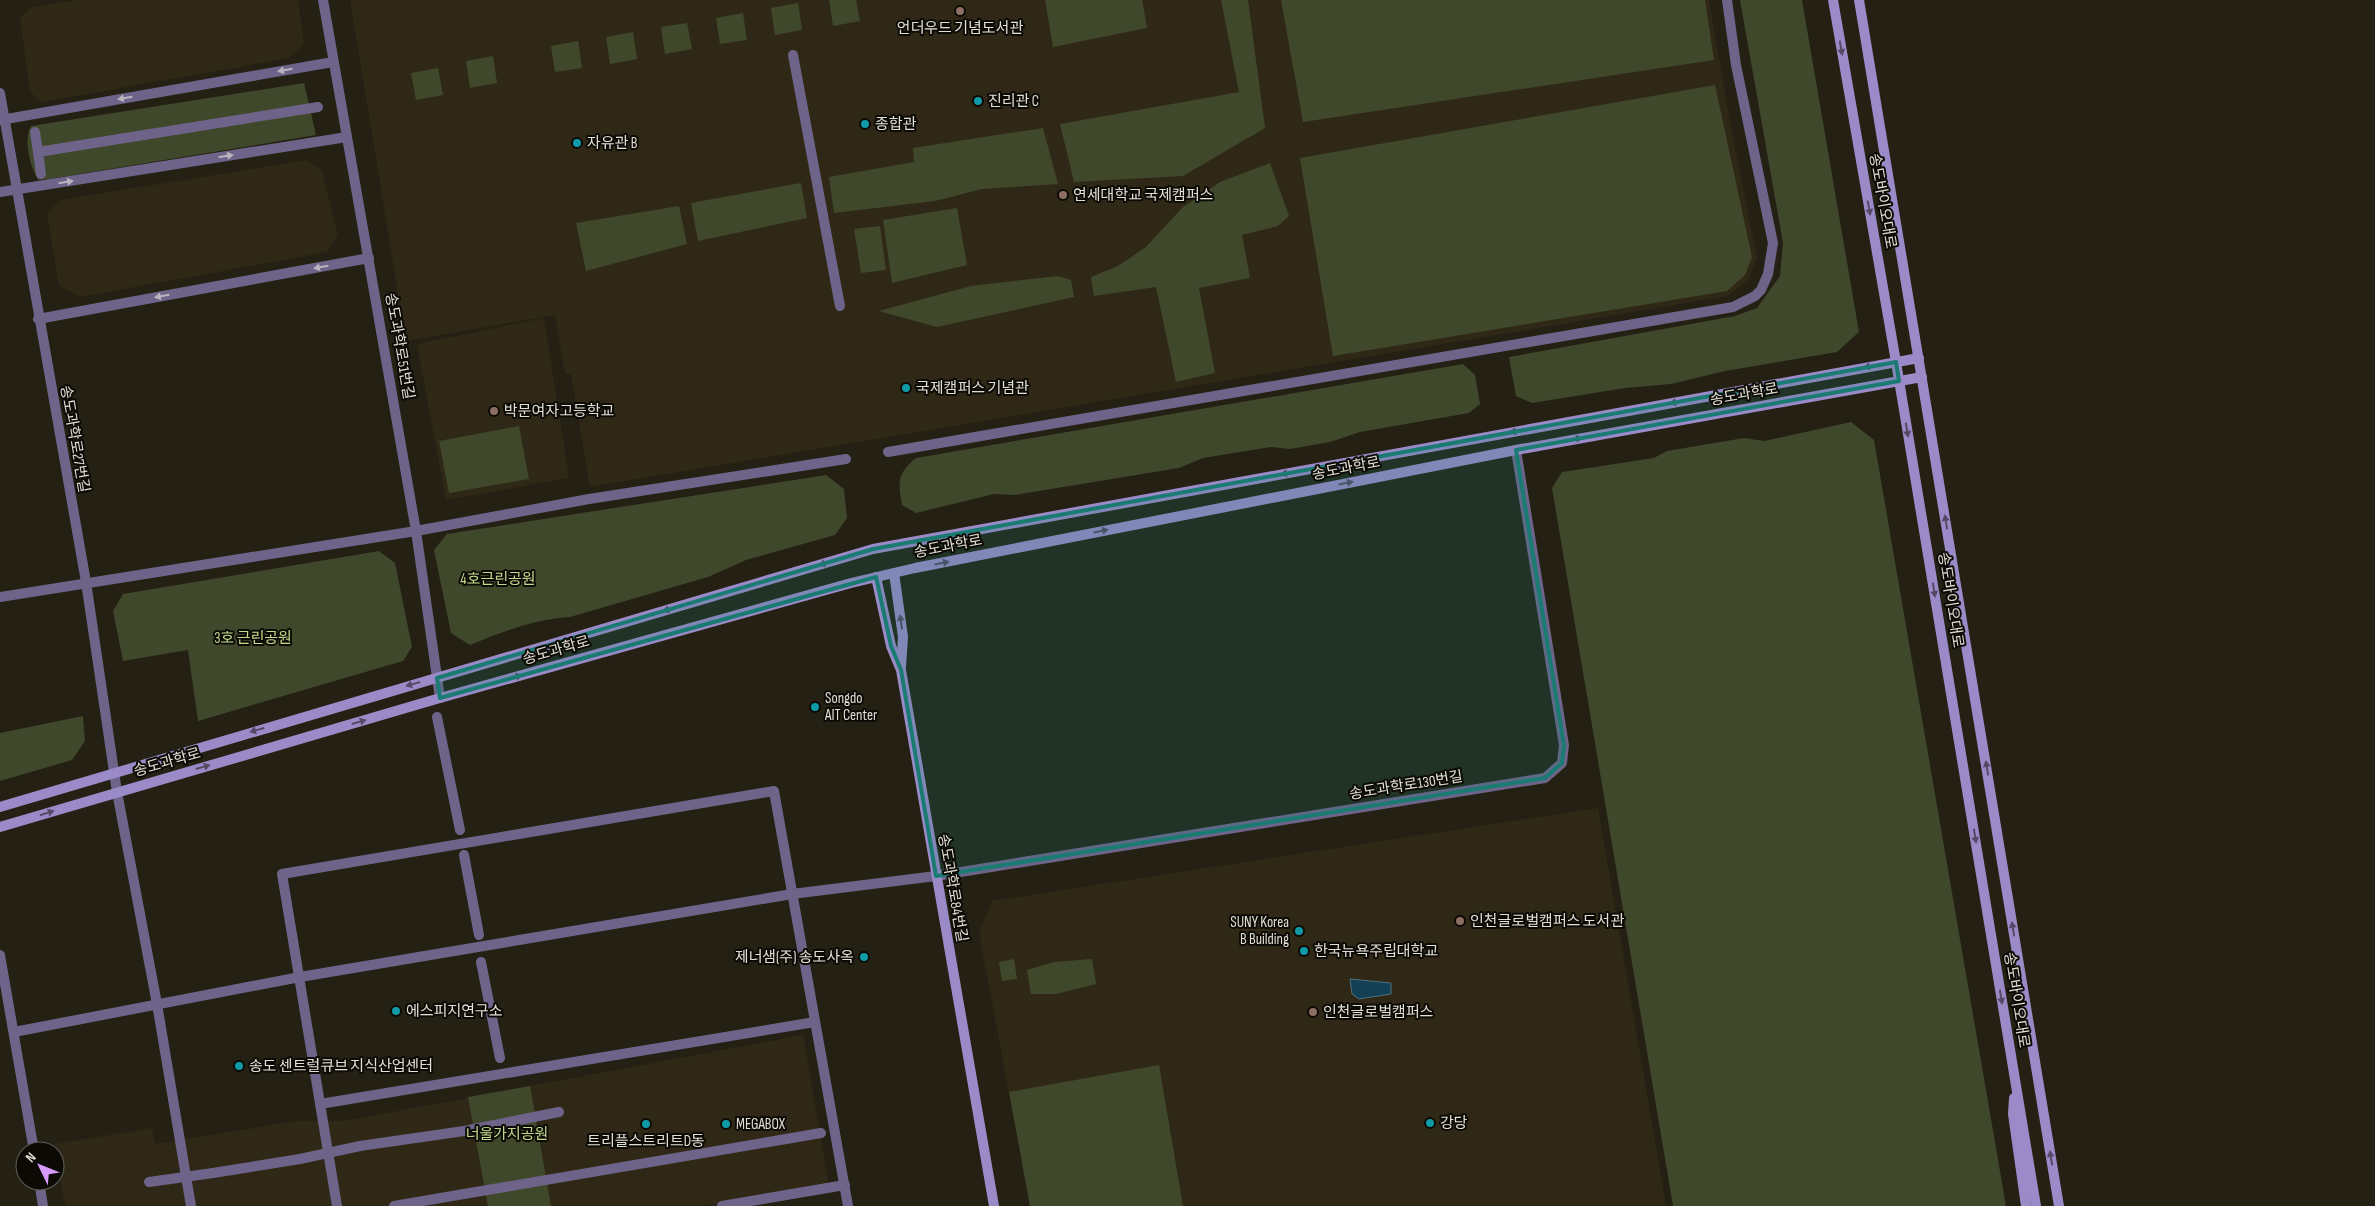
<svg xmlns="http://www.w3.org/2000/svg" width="2375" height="1206" font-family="'Sofia Sans Condensed','Noto Sans KR',sans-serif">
  <rect width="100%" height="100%" fill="#242013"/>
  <!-- built -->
  <g fill="#302816">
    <path d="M78,0H298L304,44L289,58L42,102L30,92L20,18L32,7Z"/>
    <path d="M350,0H1709L1731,128L1757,258L1748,280L1728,296L590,487L571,374H565L555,315L406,341Z"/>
    <path d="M306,160L322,170L338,235L327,252L80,297L59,286L47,213L61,200Z"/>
    <path d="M544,318L569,478L446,500L417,344Z"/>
    <path d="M1598,808L1666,1206H1030L979,932L992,901Z"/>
    <path d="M803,1035L829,1187L703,1206H65L55,1144L152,1128L155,1144L297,1121H344Z"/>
  </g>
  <!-- green -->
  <g fill="#40482c">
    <path d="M829,0H856L860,21L833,26Z"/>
    <path d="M1045,0H1142L1147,28L1053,47Z"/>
    <path d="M1221,0H1248L1265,128L1183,176L1074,182L1060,124L1239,92Z"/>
    <path d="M1281,0H1705L1714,60L1303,122Z"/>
    <path d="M1740,0H1802L1859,332L1837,352L1725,371L1671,384L1625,388L1532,403L1516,396L1509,357L1735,316L1757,308L1780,276L1783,243Z"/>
    <path d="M798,3L802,30L775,35L771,8Z"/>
    <path d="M743,13L747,40L720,44L716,18Z"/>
    <path d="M687,23L692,49L665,54L661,27Z"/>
    <path d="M633,32L637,59L610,64L606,37Z"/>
    <path d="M578,41L582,68L555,72L551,46Z"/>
    <path d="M493,56L497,83L470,88L466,61Z"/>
    <path d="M438,68L443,95L416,100L411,73Z"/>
    <path d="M304,83L316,135L49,179L38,180C30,166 23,140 31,126Z"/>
    <path d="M1715,85L1752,257L1745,275L1727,291L1333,356L1300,158Z"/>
    <path d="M1043,128L1058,184L982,189L935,201L834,213L829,177L914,162L913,148Z"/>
    <path d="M1270,163L1289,216L1278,226L1242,235L1250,278L1199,288L1215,373L1176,382L1156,287L1094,296L1091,277L1118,266L1146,247L1183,207L1220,182Z"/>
    <path d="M801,183L807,218L698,241L691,203Z"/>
    <path d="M679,206L687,244L586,271L576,223Z"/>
    <path d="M957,208L967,265L892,283L883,220Z"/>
    <path d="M880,226L886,270L861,273L854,229Z"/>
    <path d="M1058,276L1071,280L1074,297L937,327L879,311L971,286Z"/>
    <path d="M1463,364L1475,375L1480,404L1469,413L1360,432L1330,442L1290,449L1271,447L1203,458L1179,468L1015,495L994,494L916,513L902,505C898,481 897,474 916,458Z"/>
    <path d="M1851,422L1874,440L2006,1206H1673L1552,488L1562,472L1654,458L1667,451L1744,438L1764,441Z"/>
    <path d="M519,426L529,479L449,493L439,441Z"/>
    <path d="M826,475L844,489L847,518L835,535L746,560L708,577L570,617C535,619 502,632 470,645L451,633L434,550L447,534Z"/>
    <path d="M379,551L395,563L412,647L403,661L198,721L188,650L123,661L113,611L123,594Z"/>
    <path d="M83,716L85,741L72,760L0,781V733Z"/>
    <path d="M1014,959L1017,979L1002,981L999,962Z"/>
    <path d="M1092,959L1096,984L1056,994H1031L1027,970L1054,962Z"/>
    <path d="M1159,1065L1183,1206H1030L1009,1092Z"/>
    <path d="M530,1086L551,1206H488L468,1097Z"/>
  </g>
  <!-- water -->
  <path fill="#144055" stroke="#526f7c" d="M1350,979L1391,983V994L1359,999L1352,994Z"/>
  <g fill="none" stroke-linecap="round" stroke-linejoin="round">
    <!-- street -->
    <g stroke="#6e648a" stroke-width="10">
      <path d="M323,0L416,531L440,698"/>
      <path d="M793,55L840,306"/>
      <path d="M0,93L86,582L117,792L157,1004L191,1206"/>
      <path d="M0,120L333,62"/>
      <path d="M35,132L38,152L318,107"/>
      <path d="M38,152L41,174"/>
      <path d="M0,192L347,137"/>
      <path d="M38,319L369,258"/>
      <path d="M888,452L1733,307L1755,296L1761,290L1768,274L1773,243L1736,65L1727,0"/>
      <path d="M0,597L416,531L589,499L846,459"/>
      <path d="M437,717L460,830"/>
      <path d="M464,855L479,935"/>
      <path d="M0,955L34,1151"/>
      <path d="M481,962L500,1058"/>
      <path d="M14,1032L300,977L792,894L936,876L1545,778L1562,763L1564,745L1516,450"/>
      <path d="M320,1104L815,1022"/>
      <path d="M360,1146L464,1131L559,1112"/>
      <path d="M213,1173L300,1159"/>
      <path d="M39,1181L43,1206"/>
      <path d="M337,1206L282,874L774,791L848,1206"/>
      <path d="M394,1206L821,1133"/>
      <path d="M722,1206L845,1185"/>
    </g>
    <!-- secondary -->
    <g stroke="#9b8ac8" stroke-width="10">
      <path d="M1833,0L1896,362L2036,1206"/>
      <path d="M1859,0L2059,1206"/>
      <path d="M894,573L903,637L901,667"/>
      <path d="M876,577L891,646L901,670L994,1206"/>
      <path d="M0,807L873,549L1919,358"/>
      <path d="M0,827L440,698L851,583L915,568L1516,450L1922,377"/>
      <path d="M2014,1098L2013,1114L2026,1206"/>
    </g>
    <!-- street-bridge -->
    <g stroke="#6e648a" stroke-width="10">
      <path d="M300,1159L360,1146"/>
      <path d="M149,1182L213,1173"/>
    </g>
  </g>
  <!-- one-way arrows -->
  <defs><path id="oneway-solid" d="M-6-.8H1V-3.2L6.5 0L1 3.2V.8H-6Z" transform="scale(1.25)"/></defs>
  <g fill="#544a66">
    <use href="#oneway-solid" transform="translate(1841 48) rotate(80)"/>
    <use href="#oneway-solid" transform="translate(1869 208) rotate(80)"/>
    <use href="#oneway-solid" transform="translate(1871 366) rotate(170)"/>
    <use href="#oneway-solid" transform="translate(1677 402) rotate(170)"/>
    <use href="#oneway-solid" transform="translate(1907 430) rotate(81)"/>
    <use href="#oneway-solid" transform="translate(1517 431) rotate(170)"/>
    <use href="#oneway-solid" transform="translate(1575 439) rotate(-10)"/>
    <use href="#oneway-solid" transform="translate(1288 473) rotate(170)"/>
    <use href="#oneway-solid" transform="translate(1346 483) rotate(-11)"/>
    <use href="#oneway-solid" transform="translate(1946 522) rotate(-99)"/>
    <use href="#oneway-solid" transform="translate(1101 531) rotate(-11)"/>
    <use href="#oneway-solid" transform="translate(826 563) rotate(164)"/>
    <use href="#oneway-solid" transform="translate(942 563) rotate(-11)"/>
    <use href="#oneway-solid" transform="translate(1934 590) rotate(81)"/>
    <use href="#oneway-solid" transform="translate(670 609) rotate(164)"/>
    <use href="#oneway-solid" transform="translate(901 622) rotate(-98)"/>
    <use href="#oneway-solid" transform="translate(515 677) rotate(-16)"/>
    <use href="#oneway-solid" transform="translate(413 684) rotate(164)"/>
    <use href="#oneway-solid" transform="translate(359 722) rotate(-16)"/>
    <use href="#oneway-solid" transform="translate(257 730) rotate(164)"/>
    <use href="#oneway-solid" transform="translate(203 767) rotate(-16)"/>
    <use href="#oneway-solid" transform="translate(1987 768) rotate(-99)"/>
    <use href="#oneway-solid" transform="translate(47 813) rotate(-17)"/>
    <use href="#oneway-solid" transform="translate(1975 836) rotate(81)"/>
    <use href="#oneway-solid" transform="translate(2013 929) rotate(-99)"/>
    <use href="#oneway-solid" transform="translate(2001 997) rotate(81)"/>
    <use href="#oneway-solid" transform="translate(2051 1158) rotate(-99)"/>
  </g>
  <g fill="#b9b3bb">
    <use href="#oneway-solid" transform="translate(285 70) rotate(170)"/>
    <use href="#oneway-solid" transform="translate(125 98) rotate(170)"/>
    <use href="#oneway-solid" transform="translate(226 156) rotate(-9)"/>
    <use href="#oneway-solid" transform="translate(66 182) rotate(-9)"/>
    <use href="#oneway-solid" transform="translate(321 267) rotate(170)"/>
    <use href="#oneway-solid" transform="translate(162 296) rotate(170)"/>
  </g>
  <!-- marked area -->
  <path fill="#1a7b73" fill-opacity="0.2" stroke="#1a7b73" stroke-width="4" stroke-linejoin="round" d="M1896,362L1899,381L1516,450L1564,745L1562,763L1545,778L936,876L901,670L891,646L876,577L440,698L437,678L873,549Z"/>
  <!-- markers -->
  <g fill="#8d6e63" stroke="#0c0a05" stroke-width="2">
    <circle cx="960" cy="11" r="5"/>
    <circle cx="1063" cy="195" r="5"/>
    <circle cx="494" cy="411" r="5"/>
    <circle cx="1460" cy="921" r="5"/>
    <circle cx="1313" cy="1012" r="5"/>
  </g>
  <g fill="#0f9aa8" stroke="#0c0a05" stroke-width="2">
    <circle cx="978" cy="101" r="5"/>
    <circle cx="865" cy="124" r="5"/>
    <circle cx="577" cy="143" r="5"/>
    <circle cx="906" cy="388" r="5"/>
    <circle cx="815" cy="707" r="5"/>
    <circle cx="1299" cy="931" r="5"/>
    <circle cx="1304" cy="951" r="5"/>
    <circle cx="864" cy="957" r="5"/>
    <circle cx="396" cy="1011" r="5"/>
    <circle cx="239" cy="1066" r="5"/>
    <circle cx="1430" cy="1123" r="5"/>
    <circle cx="646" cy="1124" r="5"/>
    <circle cx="726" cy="1124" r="5"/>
  </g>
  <g text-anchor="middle" stroke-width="4" stroke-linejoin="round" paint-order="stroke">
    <!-- poi labels -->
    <g font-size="15" fill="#e1ded6" stroke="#0c0a05" text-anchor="start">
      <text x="960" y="33" text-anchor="middle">언더우드 기념도서관</text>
      <text x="988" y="106">진리관 C</text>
      <text x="875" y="129">종합관</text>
      <text x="587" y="148">자유관 B</text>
      <text x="1073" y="200">연세대학교 국제캠퍼스</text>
      <text x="916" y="393">국제캠퍼스 기념관</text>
      <text x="504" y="416">박문여자고등학교</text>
      <text x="825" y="703">Songdo<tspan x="825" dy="17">AIT Center</tspan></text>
      <text x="1470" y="926">인천글로벌캠퍼스 도서관</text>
      <text x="1289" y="927" text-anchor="end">SUNY Korea<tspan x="1289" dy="17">B Building</tspan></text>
      <text x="1314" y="956">한국뉴욕주립대학교</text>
      <text x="854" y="962" text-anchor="end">제너샘(주) 송도사옥</text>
      <text x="406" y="1016">에스피지연구소</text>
      <text x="1323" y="1017">인천글로벌캠퍼스</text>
      <text x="249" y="1071">송도 센트럴큐브 지식산업센터</text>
      <text x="1440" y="1128">강당</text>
      <text x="736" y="1129">MEGABOX</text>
      <text x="646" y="1146" text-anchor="middle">트리플스트리트D동</text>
    </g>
    <!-- street labels -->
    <g font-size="15" fill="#e1ded6" stroke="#0c0a05">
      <text transform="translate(1883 201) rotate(80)" y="5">송도바이오대로</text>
      <text transform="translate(400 346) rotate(80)" y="5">송도과학로51번길</text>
      <text transform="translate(1744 394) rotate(-10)" y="5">송도과학로</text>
      <text transform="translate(75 439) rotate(80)" y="5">송도과학로27번길</text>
      <text transform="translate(1346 468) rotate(-11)" y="5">송도과학로</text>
      <text transform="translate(948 546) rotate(-11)" y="5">송도과학로</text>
      <text transform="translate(1951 600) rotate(81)" y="5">송도바이오대로</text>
      <text transform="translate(556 650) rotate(-16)" y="5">송도과학로</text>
      <text transform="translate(167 762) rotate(-16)" y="5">송도과학로</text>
      <text transform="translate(1406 785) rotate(-9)" y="5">송도과학로130번길</text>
      <text transform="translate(953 888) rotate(80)" y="5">송도과학로84번길</text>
      <text transform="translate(2017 1000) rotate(81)" y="5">송도바이오대로</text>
    </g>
    <!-- park labels -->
    <g font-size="15" fill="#c3d98b" stroke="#0c0a05">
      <text x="498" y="584">4호근린공원</text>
      <text x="253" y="643">3호 근린공원</text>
      <text x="507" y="1139">너울가지공원</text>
    </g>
  </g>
  <!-- north arrow -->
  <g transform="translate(40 1166) rotate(313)"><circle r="24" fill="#0c0a05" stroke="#615f59"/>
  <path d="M0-4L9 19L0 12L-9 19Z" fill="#d69bfa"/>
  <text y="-8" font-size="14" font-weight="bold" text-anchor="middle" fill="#e1ded6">N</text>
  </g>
</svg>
